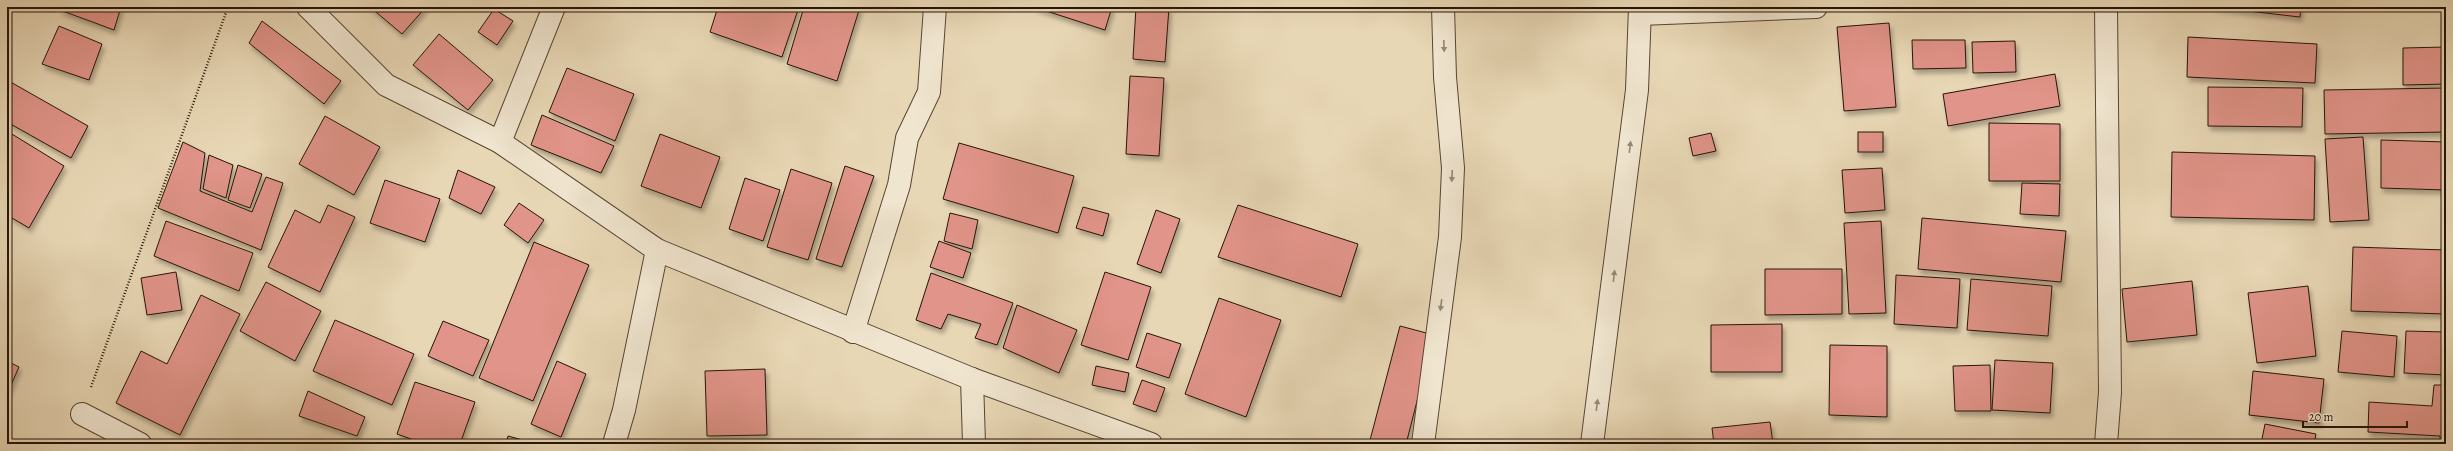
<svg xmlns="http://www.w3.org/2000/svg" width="2453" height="451" font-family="Alegreya,serif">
  <defs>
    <filter id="shadow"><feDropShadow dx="2.5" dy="4.5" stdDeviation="2" flood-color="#0004"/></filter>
  </defs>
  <rect width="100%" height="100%" fill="#e8d7b5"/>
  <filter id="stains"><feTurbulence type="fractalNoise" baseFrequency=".005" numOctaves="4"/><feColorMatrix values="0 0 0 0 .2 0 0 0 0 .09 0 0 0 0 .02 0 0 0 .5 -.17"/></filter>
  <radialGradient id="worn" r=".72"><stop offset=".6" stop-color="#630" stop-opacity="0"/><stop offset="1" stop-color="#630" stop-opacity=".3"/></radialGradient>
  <!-- building -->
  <g fill="#e19489" stroke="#251408" filter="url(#shadow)">
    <path d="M61,7H121L114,30L60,10Z"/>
    <path d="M370,7H426L402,34Z"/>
    <path d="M718,7H799L782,57L710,32Z"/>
    <path d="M804,7H860L837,81L787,64Z"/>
    <path d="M1034,7H1112L1105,30Z"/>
    <path d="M1136,7H1169L1165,62L1133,59Z"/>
    <path d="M2213,7H2301L2300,17Z"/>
    <path d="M494,9L513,21L497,45L478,32Z"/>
    <path d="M262,21L341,81L324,104L249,43Z"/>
    <path d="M1889,23L1896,107L1844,111L1837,27Z"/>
    <path d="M59,26L102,44L89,80L42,64Z"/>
    <path d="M439,34L493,80L468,110L413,65Z"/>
    <path d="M2188,37L2317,44L2315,83L2187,77Z"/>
    <path d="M1912,40H1965L1966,68L1913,69Z"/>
    <path d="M2015,41L2016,72L1973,73L1972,42Z"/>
    <path d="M2446,47V84L2403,85V48Z"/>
    <path d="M567,68L634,94L615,141L549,112Z"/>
    <path d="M2055,74L2060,106L1948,126L1943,94Z"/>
    <path d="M1130,76L1164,78L1159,156L1126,154Z"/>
    <path d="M7,80L88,126L71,158L7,122Z"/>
    <path d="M2208,87L2303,88L2302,127L2208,126Z"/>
    <path d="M2446,88V132L2325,134L2324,90Z"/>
    <path d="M542,115L614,146L601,173L531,145Z"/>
    <path d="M325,116L380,147L354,195L299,164Z"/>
    <path d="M1989,123L2060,124V181H1989Z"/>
    <path d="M7,131L64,166L29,228L7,215Z"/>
    <rect x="1858" y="132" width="25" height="20"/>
    <path d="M1711,133L1716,151L1693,156L1689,138Z"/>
    <path d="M660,134L720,157L701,208L641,186Z"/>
    <path d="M2363,137L2369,220L2330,222L2325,139Z"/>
    <path d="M2381,140L2446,142V190L2381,188Z"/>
    <path d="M183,142L205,153L200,191L252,212L266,177L283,183L261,250L158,208Z"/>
    <path d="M959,143L1074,176L1058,233L943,199Z"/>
    <path d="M2172,152L2315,156L2314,220L2171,217Z"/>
    <path d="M209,155L233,165L226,198L203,189Z"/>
    <path d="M238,165L262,174L250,208L228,200Z"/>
    <path d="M845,166L874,176L842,267L816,259Z"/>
    <path d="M1882,168L1885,210L1845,213L1842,170Z"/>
    <path d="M791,169L832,183L808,260L767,247Z"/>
    <path d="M458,170L495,187L481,214L449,198Z"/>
    <path d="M745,178L780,190L763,241L729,229Z"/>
    <path d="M385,180L440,199L425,242L370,223Z"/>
    <path d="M2022,183L2060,184L2059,216L2020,214Z"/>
    <path d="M519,203L544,220L528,243L504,225Z"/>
    <path d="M328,205L355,217L320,292L268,267L295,210L320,223Z"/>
    <path d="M1238,205L1358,244L1341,297L1218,257Z"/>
    <path d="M1083,207L1109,214L1103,236L1076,228Z"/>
    <path d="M1156,210L1180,219L1161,273L1137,264Z"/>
    <path d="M950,213L978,220L972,249L944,241Z"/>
    <path d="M1922,218L2066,231L2061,282L1918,269Z"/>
    <path d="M166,221L253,253L239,291L154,256Z"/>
    <path d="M1881,221L1886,313L1849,314L1844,223Z"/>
    <path d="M939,241L971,253L963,278L930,267Z"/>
    <path d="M534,242L589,265L533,401L479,378Z"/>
    <path d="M2353,247L2446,250V314L2351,311Z"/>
    <path d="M1765,269H1842V314L1765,315Z"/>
    <path d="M176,272L182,310L147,315L141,278Z"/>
    <path d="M1105,272L1151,287L1128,360L1081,345Z"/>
    <path d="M931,273L1013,303L997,345L975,338L981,324L948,314L941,329L916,320Z"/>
    <path d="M1896,275L1960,279L1957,328L1894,324Z"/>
    <path d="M1971,279L2052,286L2048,336L1967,330Z"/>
    <path d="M2192,281L2197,335L2127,342L2122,289Z"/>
    <path d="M266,282L321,311L295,361L240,331Z"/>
    <path d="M2308,286L2316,356L2257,363L2248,293Z"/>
    <path d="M201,295L240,314L180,435L116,403L141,351L167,364Z"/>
    <path d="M1219,298L1281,320L1246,417L1185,394Z"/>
    <path d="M1017,305L1077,330L1059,373L1003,348Z"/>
    <path d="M335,320L414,354L392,405L313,371Z"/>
    <path d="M443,321L489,340L473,376L428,356Z"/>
    <path d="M1782,324V372H1711V325Z"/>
    <path d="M1400,326L1434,335L1406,444H1369Z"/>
    <path d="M2342,331L2397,336L2394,377L2338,372Z"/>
    <path d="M2406,331L2446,332V375L2404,373Z"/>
    <path d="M1147,333L1181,344L1169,378L1136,367Z"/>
    <path d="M1830,345L1887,346V417L1829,415Z"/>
    <path d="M1995,360L2053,363L2050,413L1992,410Z"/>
    <path d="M7,361L19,367L7,394Z"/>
    <path d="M557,361L586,374L561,437L531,424Z"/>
    <path d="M1990,365L1991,411H1955L1953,366Z"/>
    <path d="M1096,366L1129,373L1125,392L1092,385Z"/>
    <path d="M765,369L767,435L707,436L705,371Z"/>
    <path d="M2253,371L2324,379L2319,423L2249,415Z"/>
    <path d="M1142,380L1165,388L1156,412L1133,404Z"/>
    <path d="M415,382L475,402L460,444H425L397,434Z"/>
    <path d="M2434,385H2446V444H2440V436L2368,432L2369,402L2432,406Z"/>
    <path d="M308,391L365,417L357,436L299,416Z"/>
    <path d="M1770,422L1773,444H1714L1712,428Z"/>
    <path d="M2265,424L2316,434L2314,444H2261Z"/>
    <path d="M508,436L537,444H506Z"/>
  </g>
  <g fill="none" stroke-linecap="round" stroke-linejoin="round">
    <!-- minor casing -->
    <g stroke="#564533" stroke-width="24">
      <g id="minor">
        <path d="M308,7L386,85L500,142L657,250L624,410L614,444"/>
        <path d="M2106,7L2110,392L2106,444"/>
        <path d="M1640,14L1816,7"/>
        <path d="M500,142L554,7"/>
        <path d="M657,250L972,379L1151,444"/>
        <path d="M853,332L899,185L907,138L929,92L935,7"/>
        <path d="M972,379L974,444"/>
        <path d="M82,414L140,444"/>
        <path d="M1423,444L1450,237L1453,168L1445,77L1443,7"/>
        <path d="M1592,444L1637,90L1640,7"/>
      </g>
    </g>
    <!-- path -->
    <path stroke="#251408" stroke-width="2.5" stroke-dasharray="1 2" stroke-linecap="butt" d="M91,387L228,7"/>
    <!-- minor -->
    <use href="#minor" stroke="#f0e5cf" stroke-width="22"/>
  </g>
  <!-- one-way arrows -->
  <defs><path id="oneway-solid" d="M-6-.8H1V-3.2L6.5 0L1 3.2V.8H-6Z"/></defs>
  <g fill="#958775">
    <use href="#oneway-solid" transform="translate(1444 46) rotate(88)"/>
    <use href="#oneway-solid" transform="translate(1630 147) rotate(-83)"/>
    <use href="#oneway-solid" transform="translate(1452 176) rotate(93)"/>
    <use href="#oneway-solid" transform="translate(1614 276) rotate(-83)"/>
    <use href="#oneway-solid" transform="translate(1441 305) rotate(97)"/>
    <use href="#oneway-solid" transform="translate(1597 405) rotate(-83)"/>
  </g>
  <!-- margin -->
  <rect width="2453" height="451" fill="none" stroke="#e8d7b5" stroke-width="24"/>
  <rect x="8" y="8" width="2437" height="435" fill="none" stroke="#251408" stroke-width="2"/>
  <rect x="12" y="12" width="2429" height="427" fill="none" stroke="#251408"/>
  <!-- scale -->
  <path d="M2303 421v6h104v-6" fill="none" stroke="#251408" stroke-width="2"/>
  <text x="2309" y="421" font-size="12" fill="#251408" stroke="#f0e5cf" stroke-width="3" paint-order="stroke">20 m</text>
  <rect width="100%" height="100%" filter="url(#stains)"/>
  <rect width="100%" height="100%" fill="url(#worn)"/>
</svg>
